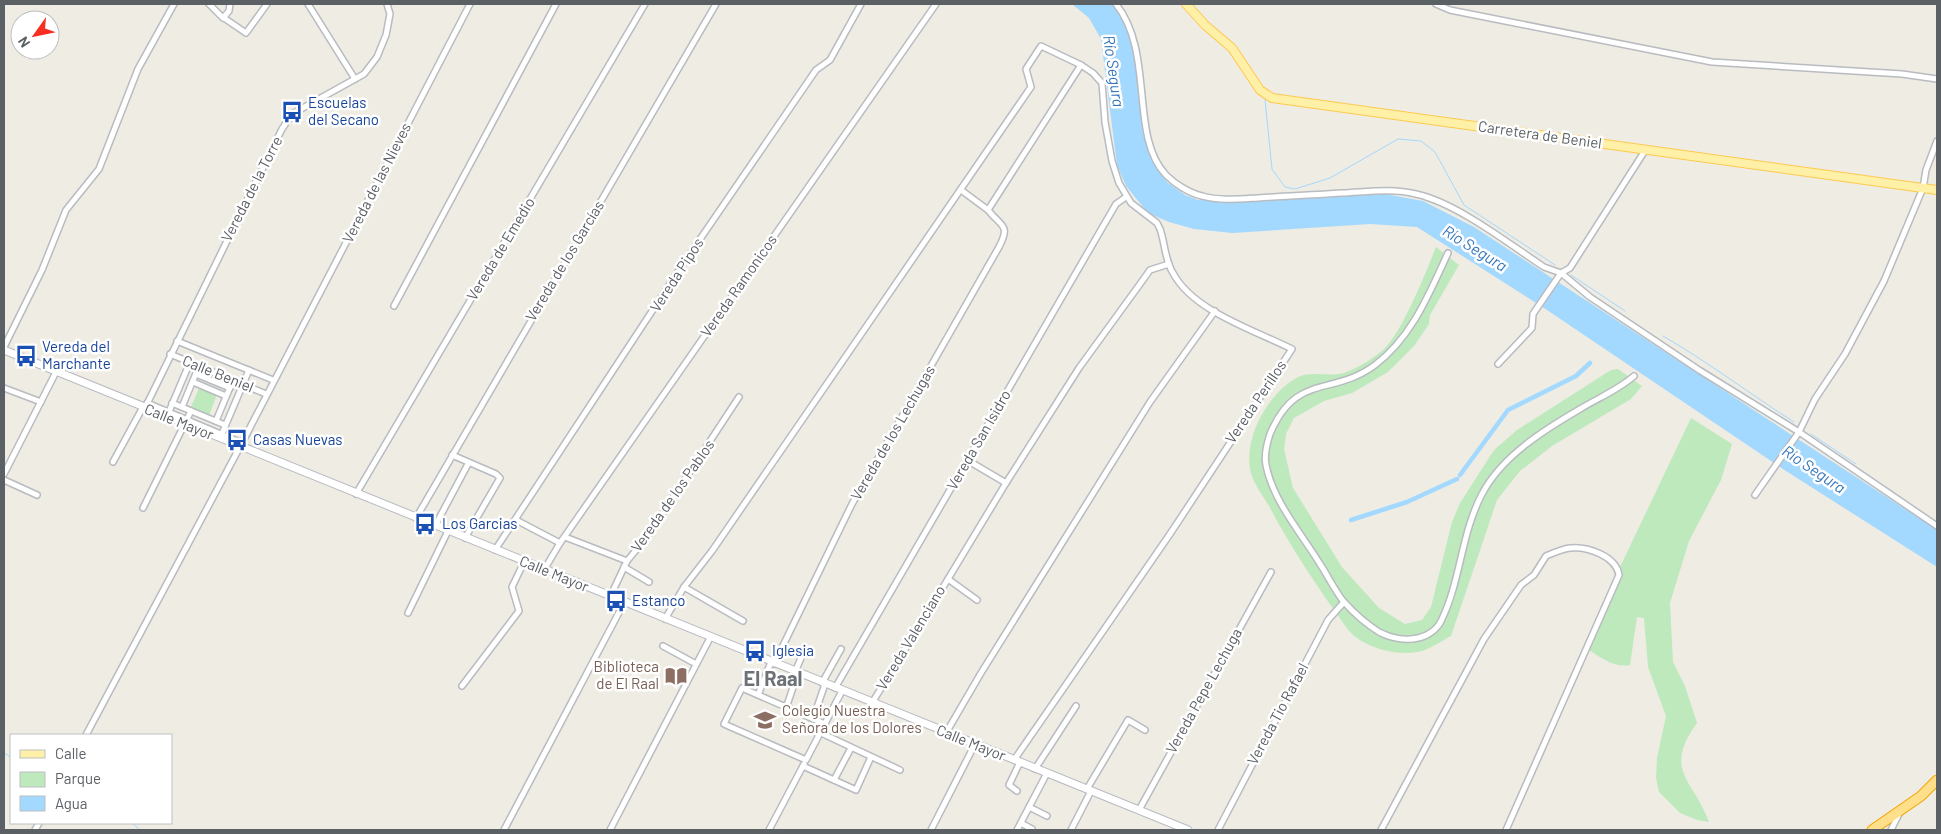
<svg xmlns="http://www.w3.org/2000/svg" width="1941" height="834" font-family="Barlow,sans-serif">
  <rect width="100%" height="100%" fill="#efece3"/>
  <!-- green -->
  <g fill="#bee9bd">
    <path d="M1436,247L1459,265L1430,315L1429,324L1414,346L1388,372L1352,393L1324,401L1294,418L1286,434L1284,449L1293,488L1342,567L1379,608L1405,624L1422,620L1431,607L1452,522L1460,503L1494,450L1517,430L1611,370L1618,369L1642,386L1631,399L1552,446L1520,471L1497,500L1451,636C1441,641 1428,651 1417,652C1394,656 1360,647 1346,627C1318,588 1291,548 1269,506C1263,496 1254,484 1251,473C1242,439 1268,393 1298,377C1311,371 1326,376 1339,374C1352,372 1376,357 1385,348C1403,330 1426,272 1436,247Z"/>
    <path d="M200,386L217,394L209,416L190,409Z"/>
    <path d="M1691,418L1732,444L1721,480L1689,541L1670,603L1673,662L1685,686L1697,723C1662,771 1694,780 1709,822L1697,820L1680,813L1659,792L1656,778L1657,758L1666,716L1648,667L1644,618L1637,617L1630,665C1614,668 1602,658 1589,650L1621,565Z"/>
  </g>
  <!-- water -->
  <path fill="#a3d8ff" d="M1072,4H1112L1128,29L1135,56L1143,134L1156,167L1167,182L1185,195L1198,200L1264,201L1385,194L1423,201L1474,227L1937,530V567L1786,471L1544,308L1417,227L1370,224L1232,233L1194,229L1169,222L1148,213L1126,186L1117,165L1101,39L1089,18Z"/>
  <g fill="none" stroke-linecap="round" stroke-linejoin="round">
    <!-- stream -->
    <g stroke="#a3d8ff" stroke-width="1">
      <path d="M1265,100L1272,169L1285,187L1295,189L1330,178L1398,139L1421,141L1435,152L1464,205L1555,265"/>
      <path d="M1571,275L1625,311"/>
      <path d="M1663,336C1708,362 1750,394 1794,422"/>
      <path d="M1811,434L1856,464"/>
      <path d="M4,753L11,757"/>
      <path d="M132,823L140,830"/>
    </g>
    <!-- canal -->
    <g stroke="#a3d8ff" stroke-width="4.5">
      <path d="M1460,475L1508,410L1576,376L1590,363"/>
      <path d="M1351,520L1407,502L1457,479"/>
    </g>
    <!-- street casing -->
    <g stroke="#b8bbc0" stroke-width="8">
      <g id="street">
        <path d="M209,4L223,18L229,11L230,4"/>
        <path d="M308,4L355,79"/>
        <path d="M1116,4C1155,53 1129,136 1166,175C1175,184 1189,193 1202,196C1220,201 1240,199 1258,198C1286,196 1314,195 1341,193C1367,192 1391,188 1416,194C1457,203 1509,244 1544,267L1561,273L1590,297L1699,370L1799,432L1937,526"/>
        <path d="M1436,4L1450,10L1712,62L1902,74L1937,79"/>
        <path d="M224,18L246,33L267,4"/>
        <path d="M961,190L988,210L1081,65"/>
        <path d="M1448,253C1429,294 1412,337 1375,365C1332,397 1296,372 1270,434C1267,443 1264,455 1266,465C1273,501 1301,533 1320,564C1328,576 1335,591 1344,602C1353,612 1368,625 1379,632C1390,638 1405,641 1418,638C1428,636 1438,629 1442,619C1461,579 1461,534 1482,494C1502,456 1544,430 1580,409C1598,398 1618,390 1634,376"/>
        <path d="M394,306L556,4"/>
        <path d="M177,341L273,380"/>
        <path d="M4,347L42,270L66,210L99,169L138,69L174,4"/>
        <path d="M170,354L266,394"/>
        <path d="M1498,364L1532,328L1533,314L1561,273L1570,268L1646,149"/>
        <path d="M196,374L230,388"/>
        <path d="M193,382L226,396"/>
        <path d="M4,388L41,402"/>
        <path d="M147,403L242,443"/>
        <path d="M172,403L225,425"/>
        <path d="M182,407L199,366"/>
        <path d="M145,408L282,129L292,114L364,74L377,57L386,35L390,14L387,4"/>
        <path d="M168,414L190,362"/>
        <path d="M216,421L233,380"/>
        <path d="M221,436L249,370"/>
        <path d="M452,455L496,474L500,478L465,538"/>
        <path d="M113,462L143,407"/>
        <path d="M4,474L56,372"/>
        <path d="M4,480L37,495"/>
        <path d="M1006,483L1079,368L1140,284L1150,270L1169,264"/>
        <path d="M356,494L645,4"/>
        <path d="M1755,495L1799,432L1815,399L1845,354L1884,281L1923,188L1926,170L1937,141"/>
        <path d="M143,508L191,411"/>
        <path d="M416,518L716,4"/>
        <path d="M516,520L560,543"/>
        <path d="M435,526L468,464"/>
        <path d="M565,537L627,561"/>
        <path d="M495,550L683,264L816,70L830,60L861,4"/>
        <path d="M624,567L649,582"/>
        <path d="M544,570L560,543L936,4"/>
        <path d="M948,579L1006,483L967,460"/>
        <path d="M684,587L743,621"/>
        <path d="M610,597L627,561L647,537L739,397"/>
        <path d="M408,613L448,531"/>
        <path d="M665,619L684,587L712,551L1031,87L1026,69L1041,46L1081,65L1093,73L1102,83L1105,122L1112,161L1119,183L1131,203L1157,223L1160,229C1165,243 1165,261 1173,273C1193,311 1254,330 1292,349L1170,534L1014,760"/>
        <path d="M663,646L696,664"/>
        <path d="M774,664L852,504L999,247C1011,224 1001,227 988,210"/>
        <path d="M795,672L805,649"/>
        <path d="M822,683L841,649"/>
        <path d="M462,686L519,611L512,587L524,562"/>
        <path d="M835,688L1116,204L1126,197"/>
        <path d="M758,695L771,662"/>
        <path d="M872,703L948,579L977,600"/>
        <path d="M786,708L798,673"/>
        <path d="M813,719L825,684"/>
        <path d="M825,724L742,688L724,724L806,760L842,691"/>
        <path d="M821,733L900,770"/>
        <path d="M946,733L981,673L1150,402L1215,311"/>
        <path d="M86,735L242,443L470,4"/>
        <path d="M803,766L856,790L871,757"/>
        <path d="M1035,769L1076,706"/>
        <path d="M834,780L851,748"/>
        <path d="M1087,789L1128,720L1145,730"/>
        <path d="M1017,791L1009,785L1020,762"/>
        <path d="M1029,807L1047,816"/>
        <path d="M1139,810L1271,572"/>
        <path d="M1021,823L1032,829"/>
        <path d="M35,830L39,823"/>
        <path d="M504,830L624,603"/>
        <path d="M610,830L710,638"/>
        <path d="M769,830L804,764"/>
        <path d="M931,830L975,744"/>
        <path d="M1017,830L1047,773"/>
        <path d="M1071,830L1091,791"/>
        <path d="M1218,830L1328,620L1344,602"/>
        <path d="M1381,830L1484,639L1521,585L1534,575L1546,556C1553,553 1562,549 1570,548C1587,546 1616,556 1619,575L1506,830"/>
        <path d="M1891,830L1900,812"/>
      </g>
    </g>
    <!-- secondary casing -->
    <g stroke="#b7bac1" stroke-width="9">
      <path id="secondary" d="M4,350L1188,830"/>
    </g>
    <!-- primary casing -->
    <g stroke="#fdc94e" stroke-width="10">
      <path id="primary" d="M1186,4L1205,25L1232,48L1260,90L1272,98L1937,190"/>
    </g>
    <!-- highway casing -->
    <g stroke="#f2a300" stroke-width="11">
      <path id="highway" d="M1872,830L1921,796L1937,780"/>
    </g>
    <!-- street -->
    <use href="#street" stroke="#fff" stroke-width="5"/>
    <!-- secondary -->
    <use href="#secondary" stroke="#fff" stroke-width="7"/>
    <!-- primary -->
    <use href="#primary" stroke="#fff0a8" stroke-width="8"/>
    <!-- highway -->
    <use href="#highway" stroke="#ffdf8a" stroke-width="9"/>
  </g>
  <!-- icons -->
  <defs>
    <g id="bus-bare" transform="scale(1.725)"><path d="M-5-6H5V4H4V6H2V4H-2V6H-4V4H-5ZM-3.5-4V0h7V-4ZM-3.5 1.2v1.5H-2V1.2ZM2 1.2v1.5H3.5V1.2Z" fill="#1a4fb4" stroke="#fff" stroke-width="2.5" paint-order="stroke"/></g>
    <g id="library-bare" transform="scale(1.725)"><path d="M-6-4Q-3-5.5-.7-3.5V5Q-3 3-6 4ZM6-4Q3-5.5 .7-3.5V5Q3 3 6 4Z" fill="#8d6e63" stroke="#fff" stroke-width="2.5" paint-order="stroke"/></g>
    <g id="school-bare" transform="scale(1.725)"><path d="M0-5L7-2L0 1L-7-2ZM-4 1L0 2.5L4 1V4Q0 6-4 4Z" fill="#8d6e63" stroke="#fff" stroke-width="2.5" paint-order="stroke"/></g>
  </defs>
  <g fill-rule="evenodd">
    <use href="#bus-bare" x="292" y="112"/>
    <use href="#bus-bare" x="26" y="356"/>
    <use href="#bus-bare" x="237" y="440"/>
    <use href="#bus-bare" x="425" y="524"/>
    <use href="#bus-bare" x="616" y="601"/>
    <use href="#bus-bare" x="755" y="651"/>
    <use href="#library-bare" x="676" y="676"/>
    <use href="#school-bare" x="765" y="720"/>
  </g>
  <g text-anchor="middle" stroke-width="5" stroke-linejoin="round" paint-order="stroke">
    <!-- transit labels -->
    <g font-size="15" fill="#164399" stroke="#fff" text-anchor="start">
      <text x="308" y="108">Escuelas<tspan x="308" dy="17">del Secano</tspan></text>
      <text x="42" y="352">Vereda del<tspan x="42" dy="17">Marchante</tspan></text>
      <text x="253" y="445">Casas Nuevas</text>
      <text x="442" y="529">Los Garcias</text>
      <text x="632" y="606">Estanco</text>
      <text x="772" y="656">Iglesia</text>
    </g>
    <!-- street labels -->
    <g font-size="15" fill="#5b6065" stroke="#fff">
      <text transform="translate(1540 135) rotate(8)" y="5">Carretera de Beniel</text>
      <text transform="translate(377 183) rotate(-63)" y="5">Vereda de las Nieves</text>
      <text transform="translate(252 189) rotate(-63)" y="5">Vereda de la Torre</text>
      <text transform="translate(501 249) rotate(-59)" y="5">Vereda de Emedio</text>
      <text transform="translate(565 261) rotate(-59)" y="5">Vereda de los Garcías</text>
      <text transform="translate(677 275) rotate(-57)" y="5">Vereda Pipos</text>
      <text transform="translate(739 286) rotate(-55)" y="5">Vereda Ramonicos</text>
      <text transform="translate(218 374) rotate(22)" y="5">Calle Beniel</text>
      <text transform="translate(1256 402) rotate(-56)" y="5">Vereda Perillos</text>
      <text transform="translate(179 422) rotate(22)" y="5">Calle Mayor</text>
      <text transform="translate(893 433) rotate(-60)" y="5">Vereda de los Lechugas</text>
      <text transform="translate(979 440) rotate(-60)" y="5">Vereda San Isidro</text>
      <text transform="translate(673 496) rotate(-55)" y="5">Vereda de los Pablos</text>
      <text transform="translate(554 574) rotate(22)" y="5">Calle Mayor</text>
      <text transform="translate(911 638) rotate(-59)" y="5">Vereda Valenciano</text>
      <text transform="translate(1204 691) rotate(-61)" y="5">Vereda Pepe Lechuga</text>
      <text transform="translate(1278 714) rotate(-62)" y="5">Vereda Tio Rafael</text>
      <text transform="translate(971 743) rotate(22)" y="5">Calle Mayor</text>
    </g>
    <!-- education labels -->
    <g font-size="15" fill="#785e54" stroke="#fff" text-anchor="end">
      <text x="659" y="672">Biblioteca<tspan x="659" dy="17">de El Raal</tspan></text>
      <text x="782" y="716" text-anchor="start">Colegio Nuestra<tspan x="782" dy="17">Señora de los Dolores</tspan></text>
    </g>
    <!-- water labels -->
    <g font-size="16" font-style="italic" fill="#3778ba" stroke="#fff">
      <text transform="translate(1114 71) rotate(82)" y="6">Río Segura</text>
      <text transform="translate(1475 248) rotate(32)" y="6">Río Segura</text>
      <text transform="translate(1814 469) rotate(34)" y="6">Río Segura</text>
    </g>
    <!-- district labels -->
    <g font-size="20" font-weight="bold" fill="#6c7277" stroke="#fff">
      <text x="773" y="686">El Raal</text>
    </g>
  </g>
  <!-- border -->
  <rect width="1941" height="834" fill="none" stroke="#5b6065" stroke-width="10"/>
  <!-- legend -->
  <rect x="10" y="734" width="162" height="90" fill="#ffffff" stroke="#bdbfc1"/>
  <rect x="20" y="750" width="25" height="8" fill="#fff0a8" stroke="#bdbfc1"/>
  <text x="55" y="759" font-size="15" fill="#5b6065">Calle</text>
  <rect x="20" y="772" width="25" height="15" fill="#bee9bd" stroke="#bdbfc1"/>
  <text x="55" y="784" font-size="15" fill="#5b6065">Parque</text>
  <rect x="20" y="796" width="25" height="15" fill="#a3d8ff" stroke="#bdbfc1"/>
  <text x="55" y="809" font-size="15" fill="#5b6065">Agua</text>
  <!-- north arrow -->
  <g transform="translate(35 35) rotate(237)"><circle r="24" fill="#ffffff" stroke="#bdbfc1"/>
  <path d="M0-4L9 19L0 12L-9 19Z" fill="#f72e21"/>
  <text y="-8" font-size="14" font-weight="bold" text-anchor="middle" fill="#5b6065">N</text>
  </g>
</svg>
